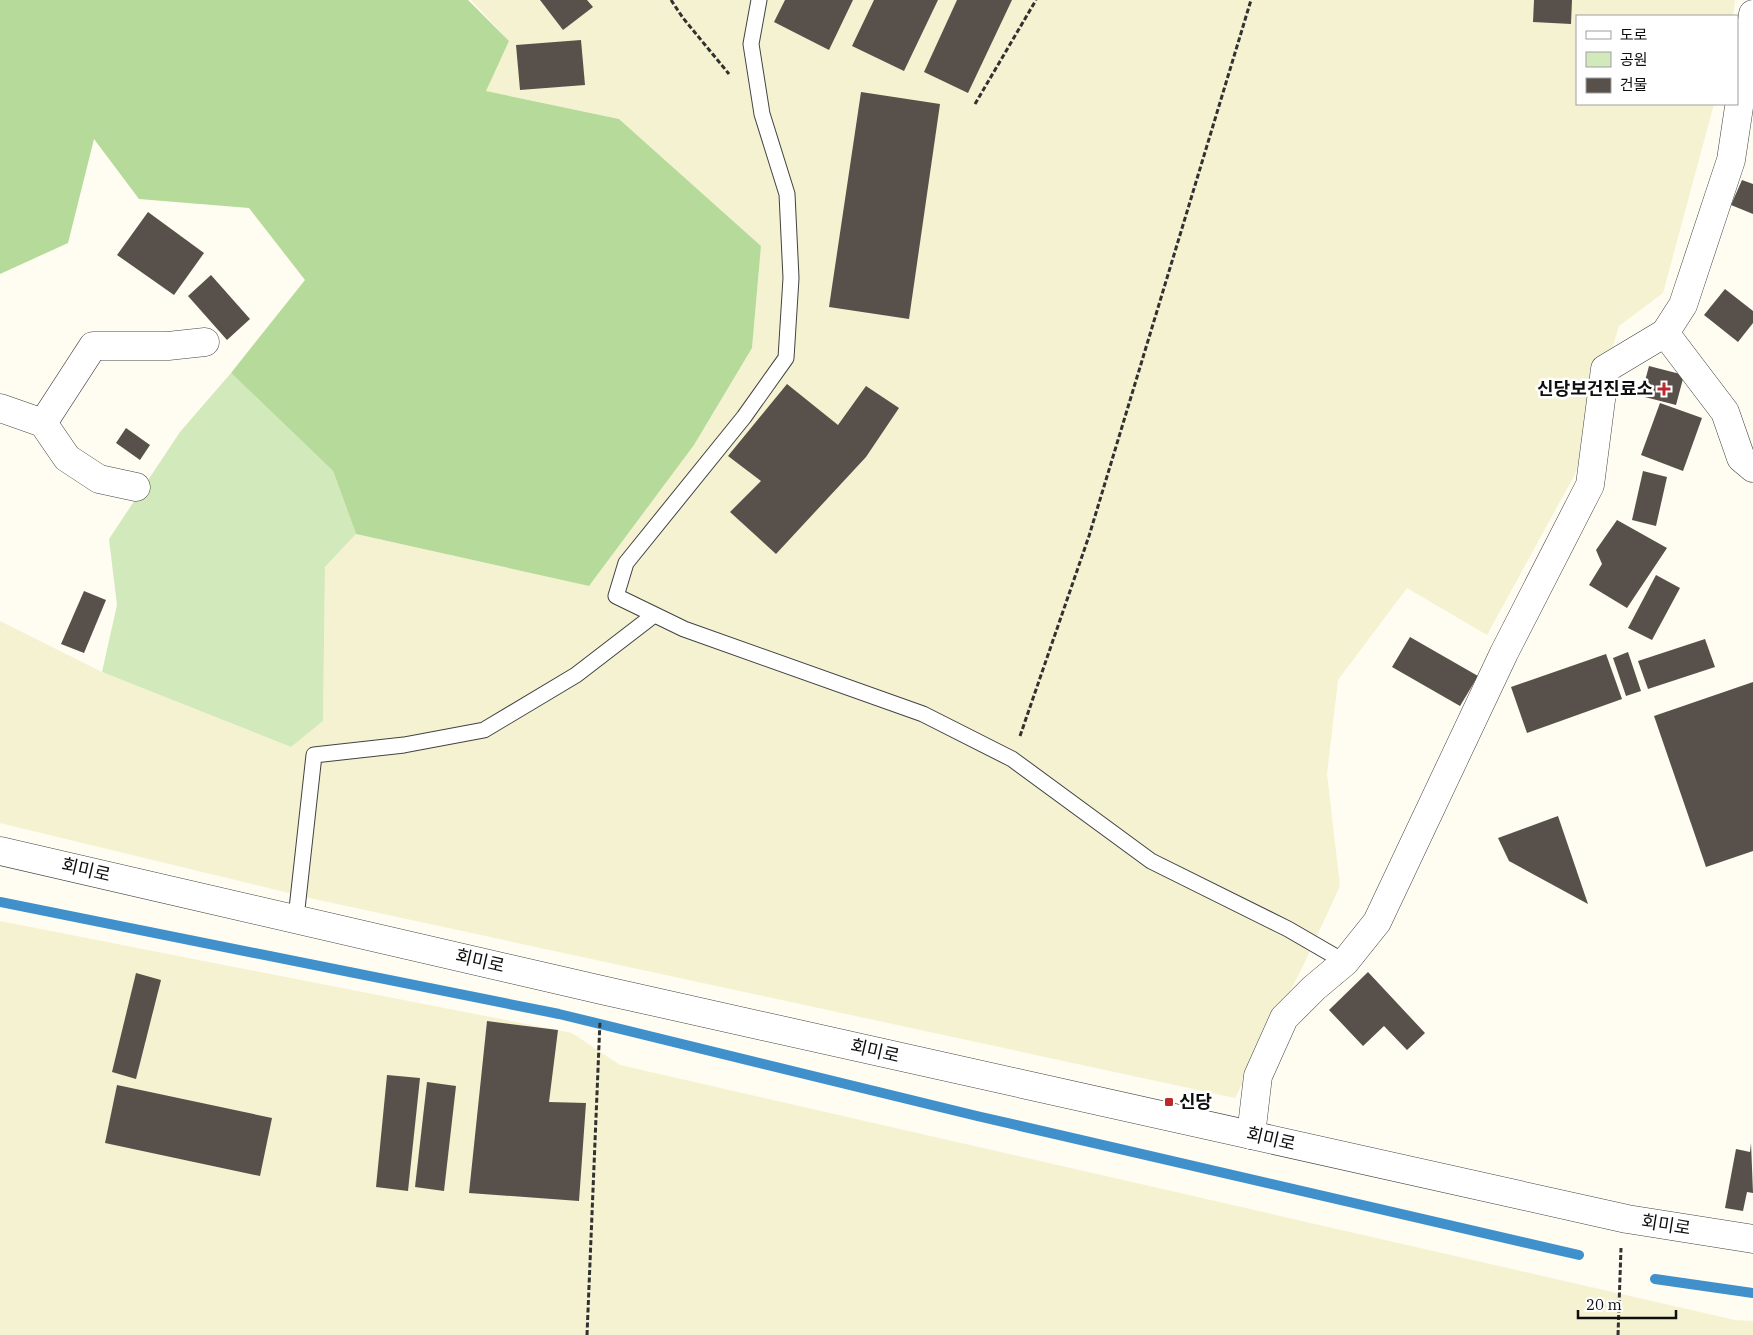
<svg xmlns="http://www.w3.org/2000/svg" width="1753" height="1335" font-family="'IBM Plex Serif','Noto Sans KR',serif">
  <rect width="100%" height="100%" fill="#fffcf1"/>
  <!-- farmland -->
  <g fill="#f5f2d1">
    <path d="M471,0H1735L1733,16H1577V104H1714L1663,293L1619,326L1575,474L1487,635L1407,588L1338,680L1327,774L1340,886L1302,968L1235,1098L314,899L0,823V621L102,672L291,747L323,721L325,567L356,534L589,586L694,445L752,348L761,246L619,119L485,91L509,41Z"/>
    <path d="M0,921L572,1033L620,1065L1735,1320L1753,1321V1335H0Z"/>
  </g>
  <!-- green -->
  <path fill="#d2e9bb" d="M231,373L333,471L356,534L325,567L323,721L291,747L102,672L117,605L109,539L180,432Z"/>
  <!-- forest -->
  <path fill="#b6da9a" d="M0,0H468L509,41L486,91L619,119L761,246L752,348L694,445L589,586L356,534L333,471L231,373L305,280L249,208L139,199L94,139L68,243L0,274Z"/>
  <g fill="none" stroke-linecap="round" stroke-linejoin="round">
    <!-- stream -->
    <g stroke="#3f90cb" stroke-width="10">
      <path d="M0,902L559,1014L977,1116L1579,1255"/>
      <path d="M1655,1279L1753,1293"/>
    </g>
  </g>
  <!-- building -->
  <g fill="#58504b">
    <path d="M540,0H587L593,7L563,30Z"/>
    <path d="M785,0H853L829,50L774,22Z"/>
    <path d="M874,0H938L904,71L852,46Z"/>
    <path d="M957,0H1012L968,93L924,72Z"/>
    <path d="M1534,0H1572L1571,24L1533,22Z"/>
    <path d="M581,40L585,85L520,90L516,45Z"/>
    <path d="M861,92L940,104L909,319L829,307Z"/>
    <path d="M1742,180L1753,184V214L1731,205Z"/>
    <path d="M148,212L204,253L174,295L117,255Z"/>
    <path d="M211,275L250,319L227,340L188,296Z"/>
    <path d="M1725,289L1753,311V323L1738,342L1704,315Z"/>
    <path d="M1649,366L1684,375L1676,405L1641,396Z"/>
    <path d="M787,384L838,425L866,386L899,408L866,457L776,554L730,512L761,481L728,456Z"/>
    <path d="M1660,403L1702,418L1683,471L1641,455Z"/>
    <path d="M126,428L150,445L140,460L116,443Z"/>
    <path d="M1643,471L1667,477L1656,526L1632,520Z"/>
    <path d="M1617,520L1667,548L1627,608L1589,585L1602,564L1596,550Z"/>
    <path d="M1656,575L1680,588L1652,640L1628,628Z"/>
    <path d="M84,591L106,600L84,653L61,644Z"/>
    <path d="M1410,637L1478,676L1460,706L1392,667Z"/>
    <path d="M1705,639L1715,667L1648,689L1638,661Z"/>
    <path d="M1628,652L1641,691L1626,696L1613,658Z"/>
    <path d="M1606,654L1622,699L1527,733L1511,687Z"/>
    <path d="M1753,682V851L1706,867L1654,716Z"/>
    <path d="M1558,816L1588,904L1509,861L1498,838Z"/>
    <path d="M1368,972L1425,1033L1407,1050L1384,1026L1363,1046L1329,1010Z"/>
    <path d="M136,973L161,980L136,1079L112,1072Z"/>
    <path d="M487,1021L558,1030L549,1102L586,1103L579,1201L469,1193Z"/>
    <path d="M387,1075L420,1078L408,1191L376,1187Z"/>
    <path d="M427,1082L456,1086L444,1191L415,1187Z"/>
    <path d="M117,1085L272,1118L260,1176L105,1143Z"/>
    <path d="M1751,1143L1753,1193L1747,1192L1743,1211L1725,1208L1736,1149L1750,1152Z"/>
  </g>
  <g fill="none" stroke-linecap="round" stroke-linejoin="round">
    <!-- service casing -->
    <g stroke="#424242" stroke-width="17">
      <g id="service">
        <path d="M759,0L751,44L762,114L787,194L791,278L786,358L744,417L626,563L616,596L684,629L923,714L1012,759L1151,861L1288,929L1345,962"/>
        <path d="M296,918L314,755L404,745L484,730L576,675L654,615"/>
      </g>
    </g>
    <!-- minor casing -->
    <g stroke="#424242" stroke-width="29">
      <g id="minor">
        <path d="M1665,333L1725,412L1741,458L1753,468"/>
        <path d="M0,408L43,423L67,458L99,479L136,487"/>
        <path d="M43,423L93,346H168L205,342"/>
        <path d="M1251,1135L1258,1076L1284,1018L1314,988L1345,962L1377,922L1504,653L1590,485L1605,369L1665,333L1683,305L1731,160L1753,14"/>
      </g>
    </g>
    <!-- tertiary casing -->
    <g stroke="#424242" stroke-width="29">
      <path id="tertiary" d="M0,851L606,991L1627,1219L1753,1239"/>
    </g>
    <!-- path -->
    <g stroke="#313131" stroke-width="3" stroke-dasharray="5 2.5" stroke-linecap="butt">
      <path d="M671,0L683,18L729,74"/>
      <path d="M975,104L1036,0"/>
      <path d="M1020,736L1089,536L1251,0"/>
      <path d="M587,1335L600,1021"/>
      <path d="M1618,1335L1621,1248"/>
    </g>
    <!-- service -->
    <use href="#service" stroke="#fff" stroke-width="15"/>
    <!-- minor -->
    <use href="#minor" stroke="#fff" stroke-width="28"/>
    <!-- tertiary -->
    <use href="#tertiary" stroke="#fff" stroke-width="28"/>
  </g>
  <!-- markers -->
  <g fill="#bd282d" stroke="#fff" stroke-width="2">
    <path d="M1661.5 381.5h5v5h5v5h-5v5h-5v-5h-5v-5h5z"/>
    <rect x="1164" y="1097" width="10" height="10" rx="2.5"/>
  </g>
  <g text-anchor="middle" stroke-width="5" stroke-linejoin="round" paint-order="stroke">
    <!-- poi labels -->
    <g font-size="18" font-weight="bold" fill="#0f0f0f" stroke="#fff" text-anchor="end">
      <text x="1653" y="395">신당보건진료소</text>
      <text x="1179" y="1108" text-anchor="start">신당</text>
    </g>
    <!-- street labels -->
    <g font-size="18" fill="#0f0f0f" stroke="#fff">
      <text transform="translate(86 870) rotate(13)" y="6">회미로</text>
      <text transform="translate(480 961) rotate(13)" y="6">회미로</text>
      <text transform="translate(875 1051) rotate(13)" y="6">회미로</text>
      <text transform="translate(1271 1139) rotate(13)" y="6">회미로</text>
      <text transform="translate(1666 1225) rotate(9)" y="6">회미로</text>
    </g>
  </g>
  <!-- legend -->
  <rect x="1576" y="15" width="162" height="90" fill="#ffffff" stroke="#9f9f9f"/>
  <rect x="1586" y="31" width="25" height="8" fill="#ffffff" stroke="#9f9f9f"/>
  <text x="1620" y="40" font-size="15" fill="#0f0f0f">도로</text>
  <rect x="1586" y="52" width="25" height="15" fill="#d2e9bb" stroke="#9f9f9f"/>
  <text x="1620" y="65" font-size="15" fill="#0f0f0f">공원</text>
  <rect x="1586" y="78" width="25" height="15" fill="#58504b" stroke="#9f9f9f"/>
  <text x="1620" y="90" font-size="15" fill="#0f0f0f">건물</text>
  <!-- scale -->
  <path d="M1578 1310v8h98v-8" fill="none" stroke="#0f0f0f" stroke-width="2.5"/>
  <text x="1586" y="1310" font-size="15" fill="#0f0f0f" stroke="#ffffff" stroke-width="4" paint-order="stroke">20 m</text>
</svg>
